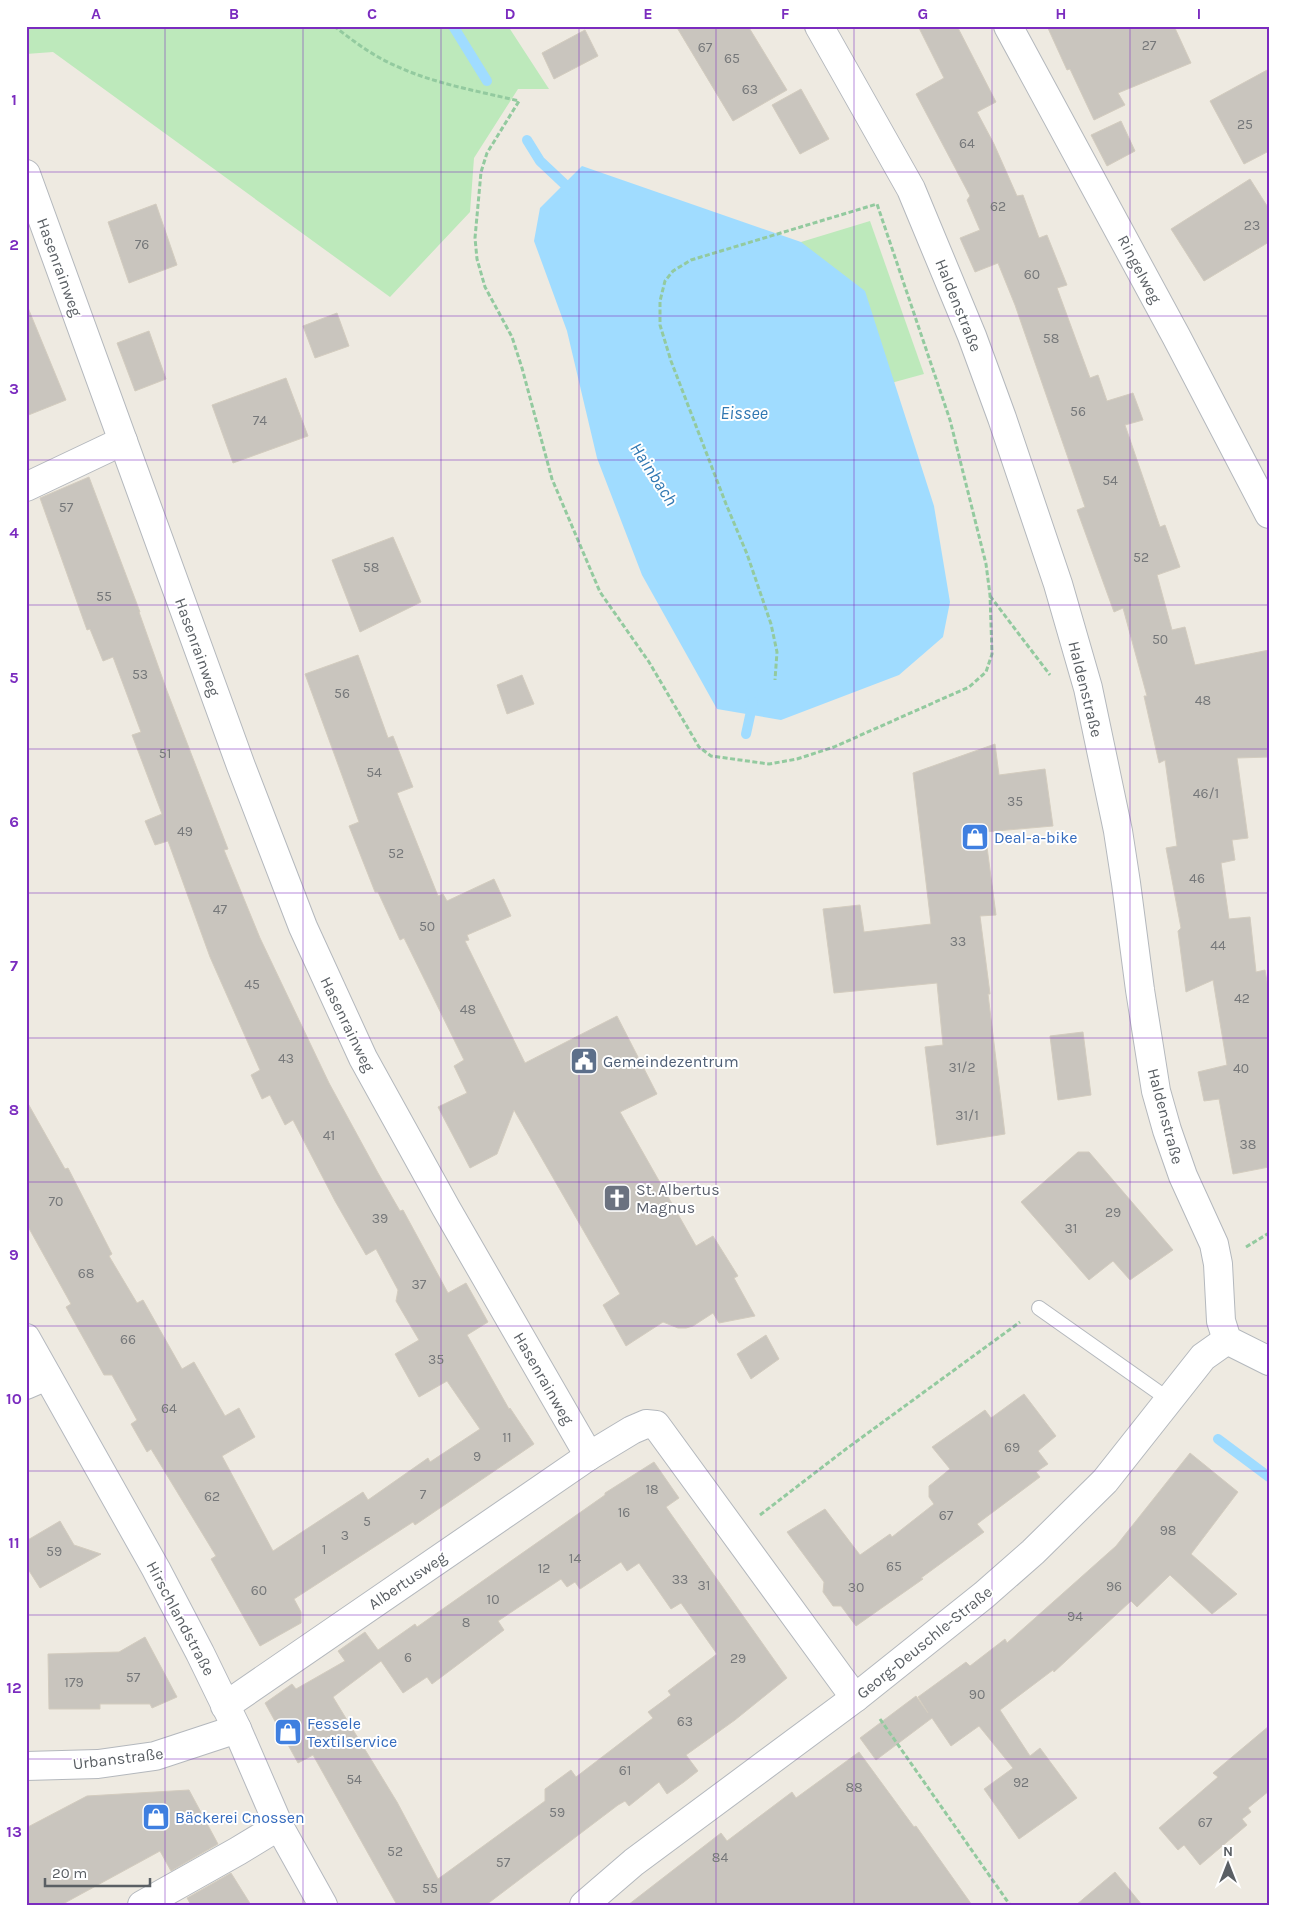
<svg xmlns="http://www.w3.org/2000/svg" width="1295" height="1931" font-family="Karla,sans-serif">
  <rect width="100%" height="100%" fill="#eeeae1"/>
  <!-- green -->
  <g fill="#bde9bb">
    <path d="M26,26H508L549,89H518L474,158L470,212L390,297L53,52L26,54Z"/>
    <path d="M870,221L924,374L748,422L801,242Z"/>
  </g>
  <!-- water -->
  <path fill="#a0dcff" d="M582,166L801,242L865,291L934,506L950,602L943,637L899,675L781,720L717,709L642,575L597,458L567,331L534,241L540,208Z"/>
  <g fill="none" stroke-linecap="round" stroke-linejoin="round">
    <!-- stream -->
    <g stroke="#a0dcff" stroke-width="10">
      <path d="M453,26L487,81"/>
      <path d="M527,140L540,161L574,193"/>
      <path d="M746,734L753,702"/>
      <path d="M1218,1439L1269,1477"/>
    </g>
  </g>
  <!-- building -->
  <g fill="#c9c5be" stroke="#d3ccbf" fill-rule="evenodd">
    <path d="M676,26H748L787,90L733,121Z"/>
    <path d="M918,26H957L996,102L977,112L994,144L1017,196L1023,195L1039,238L1047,235L1067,285L1057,288L1090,378L1098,375L1107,401L1133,393L1143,420L1125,425L1160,527L1165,525L1180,567L1157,575L1172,630L1185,627L1195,665L1269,650V757L1237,758L1248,838L1232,840L1235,860L1221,863L1229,919L1250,917L1256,972L1265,970L1269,993V1167L1233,1174L1219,1099L1204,1101L1198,1072L1227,1065L1213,980L1186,992L1178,931L1181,928L1166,848L1177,846L1165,760L1159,763L1144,696H1147L1123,608L1114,612L1077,510L1085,507L1015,305L998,263L975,272L960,238L980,230L967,200L970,196L916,94L944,78Z"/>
    <path d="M1047,26H1174L1191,63L1118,93L1125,105L1094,120L1070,69L1067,70Z"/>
    <path d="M585,30L598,56L554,79L542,53Z"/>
    <path d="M1269,69V151L1244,164L1210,101Z"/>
    <path d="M801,89L829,139L800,154L772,105Z"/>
    <path d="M1121,121L1135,151L1107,166L1091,135Z"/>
    <path d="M1250,179L1269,209V242L1204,281L1171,229Z"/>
    <path d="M156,204L177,265L129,283L108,222Z"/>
    <path d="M26,303L66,400L26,416Z"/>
    <path d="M337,313L349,346L315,358L303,326Z"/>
    <path d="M149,331L166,379L135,391L117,343Z"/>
    <path d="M286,378L308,436L233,463L212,405Z"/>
    <path d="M89,477L140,612H139L167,691L228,849L224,850L260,938L329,1083L378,1173L400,1211L403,1210L448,1293L466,1283L488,1322L467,1335L509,1409L510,1408L534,1444L415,1525L413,1522L294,1599L301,1612V1623L260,1646L211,1559L216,1556L151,1449L147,1452L131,1424L137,1420L112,1375H104L66,1307L71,1304L26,1223V1100L65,1169L68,1168L112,1254L109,1256L137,1303L143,1300L182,1369L194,1362L225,1416L239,1408L255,1437L222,1456L273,1551L363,1492L368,1500L428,1458L430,1462L480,1429L447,1381L419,1397L395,1354L419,1340L396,1301L398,1290L376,1249L366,1255L335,1201L293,1120L285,1125L270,1095L262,1099L251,1075L260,1070L210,957L168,841L155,845L145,821L162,814L132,735L141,732L113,657L103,661L90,629L87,630L40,498Z"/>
    <path d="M393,537L421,602L360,632L332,560Z"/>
    <path d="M358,655L388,738L393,736L413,787L397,793L438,896L443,894L447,901L494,879L511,916L467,935L469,940L465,941L525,1063L617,1016L657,1094L620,1112L696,1246L713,1236L738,1276L734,1278L755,1316L719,1323L713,1313L693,1326L686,1328H678L663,1322L626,1346L603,1305L620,1294L514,1110L497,1154L470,1168L438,1107L467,1093L454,1066L464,1060L404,938L400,940L378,892H375L349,826L359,822L305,674Z"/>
    <path d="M522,675L534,704L507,714L497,685Z"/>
    <path d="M995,744L999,775L1045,769L1053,826L985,832L996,915L980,916L990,994H988L1005,1134L937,1145L925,1047L943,1045L937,983L834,993L823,909L860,905L864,932L931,924L913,773Z"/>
    <path d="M1083,1032L1091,1095L1058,1100L1050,1036Z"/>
    <path d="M1078,1152H1089L1173,1250L1130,1280L1113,1261L1089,1280L1021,1202Z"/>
    <path d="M766,1335L779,1359L751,1379L737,1354Z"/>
    <path d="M1024,1394L1056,1436L1038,1451L1048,1464L1036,1472L1040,1477L977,1524L984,1532L921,1578L923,1579L856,1626L841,1606H833L823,1592L824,1582L787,1532L825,1509L860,1555L890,1534L892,1537L934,1504L929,1497V1486L950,1469L932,1447L985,1410L991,1418Z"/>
    <path d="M1190,1453L1238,1492L1191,1554L1237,1594L1212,1614L1170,1575L1137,1607L1131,1601L1054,1672L1053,1670L1000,1710L1030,1756L1040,1748L1077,1798L1019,1839L984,1789L1013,1768L979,1726L951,1746L932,1718L876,1760L860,1738L916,1696L928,1713L918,1697L966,1662L970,1666L1005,1639L1007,1643L1116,1546Z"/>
    <path d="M654,1462L679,1498L666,1507L787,1678L735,1720L686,1755L698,1771L684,1782L667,1794L659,1782L629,1806L625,1801L618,1805L486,1905H397L313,1755L298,1763L265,1703L292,1684L296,1689L345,1661L338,1651L365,1632L378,1650L415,1624L417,1627L605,1495V1493ZM621,1562L627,1571L639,1563L671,1609L681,1603L717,1654L668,1691L671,1695L648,1712L653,1718L576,1777L571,1770L545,1789V1801L438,1879L397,1802L333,1697L381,1661L403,1693L427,1677L432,1684L504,1630L498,1621L561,1579L567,1587L575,1582L580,1589Z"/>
    <path d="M60,1521L74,1545L101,1554L40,1588L26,1566V1541Z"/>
    <path d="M145,1637L177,1697L152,1708L150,1704H100V1709H49L48,1654L119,1652Z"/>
    <path d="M1269,1726V1791L1248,1808L1251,1812L1242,1819L1247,1825L1200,1865L1184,1845L1178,1850L1159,1828L1218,1777L1213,1773Z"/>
    <path d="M859,1752L914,1827L916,1826L972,1905H628L721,1833L727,1841L792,1792L796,1798Z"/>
    <path d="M189,1790L218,1844L171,1871L160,1851L61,1905H26V1828L87,1796Z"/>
    <path d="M1115,1872L1142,1905H1076Z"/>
    <path d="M231,1873L251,1905H191L187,1898Z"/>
  </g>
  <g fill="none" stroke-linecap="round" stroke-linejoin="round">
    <!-- lane casing -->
    <g stroke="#b4b8bd" stroke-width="16">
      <path id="lane" d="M1039,1308L1168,1399"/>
    </g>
    <!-- street casing -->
    <g stroke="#b4b8bd" stroke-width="30">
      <g id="street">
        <path d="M819,26L911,189L972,336L1002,418L1058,584L1088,688L1118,831L1126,883L1140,990L1156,1091L1167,1130L1183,1176L1214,1244L1218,1264L1221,1321L1227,1340L1269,1361"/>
        <path d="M1008,26L1176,336L1269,514"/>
        <path d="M26,174L241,766L303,927L363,1058L446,1208L589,1456L632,1430L646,1424L656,1425L855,1698"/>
        <path d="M26,487L123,441"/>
        <path d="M26,1385L47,1376"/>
        <path d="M225,1706L589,1456"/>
        <path d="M26,1766L98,1764L155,1756L237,1729"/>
        <path d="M142,1905L238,1851L279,1826"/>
        <path d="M584,1905L634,1862L855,1698L984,1595L1033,1552L1105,1481L1203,1357L1227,1340"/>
      </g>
    </g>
    <!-- secondary casing -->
    <g stroke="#b5b9bf" stroke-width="30">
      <path id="secondary" d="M26,1338L156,1569L200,1653L237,1729L279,1826L323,1905"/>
    </g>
    <!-- path -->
    <g stroke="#93ca9f" stroke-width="3" stroke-dasharray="5 2.5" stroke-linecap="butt">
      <path d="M334,26C353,41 373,56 396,66C435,84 478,91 519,101L487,153L481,172L475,238L477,259L485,287L512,337L522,368L552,479L600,592L649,662L699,747L711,756L769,764L797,759L834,747L969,687L986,672L992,654L990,595L986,564L950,420L877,204L691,260L673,271L665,281L660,301V325L671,361L726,504L747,554L771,624L777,652L775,680"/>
      <path d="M990,596L1050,675"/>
      <path d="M1246,1247L1269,1233"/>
      <path d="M760,1515L846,1449L1020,1322"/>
      <path d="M880,1719L1010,1905"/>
    </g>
    <!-- lane -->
    <use href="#lane" stroke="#fff" stroke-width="14"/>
    <!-- street -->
    <use href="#street" stroke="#fff" stroke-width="28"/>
    <!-- secondary -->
    <use href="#secondary" stroke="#fff" stroke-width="28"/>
  </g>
  <!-- grid -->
  <path fill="none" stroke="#7b2cbf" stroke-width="1" stroke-opacity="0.55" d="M165,26V1905M303,26V1905M441,26V1905M579,26V1905M716,26V1905M854,26V1905M992,26V1905M1130,26V1905M26,172H1269M26,316H1269M26,460H1269M26,605H1269M26,749H1269M26,893H1269M26,1038H1269M26,1182H1269M26,1326H1269M26,1471H1269M26,1615H1269M26,1759H1269"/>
  <!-- icons -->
  <defs>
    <g id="shop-square" transform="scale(1.4375)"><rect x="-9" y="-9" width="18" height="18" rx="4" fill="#3f7fe0" stroke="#fff"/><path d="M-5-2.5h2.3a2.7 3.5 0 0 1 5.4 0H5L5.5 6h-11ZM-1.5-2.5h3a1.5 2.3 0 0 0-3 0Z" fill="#fff"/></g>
    <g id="civic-square" transform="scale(1.4375)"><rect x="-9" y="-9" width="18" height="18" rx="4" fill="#5c6f8a" stroke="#fff"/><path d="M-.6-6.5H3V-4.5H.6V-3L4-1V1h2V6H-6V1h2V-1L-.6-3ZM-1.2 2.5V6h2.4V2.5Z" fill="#fff"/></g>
    <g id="church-square" transform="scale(1.4375)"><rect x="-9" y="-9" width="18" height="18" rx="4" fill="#6b7280" stroke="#fff"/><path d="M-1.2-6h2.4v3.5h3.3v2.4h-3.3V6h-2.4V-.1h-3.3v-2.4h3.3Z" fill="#fff"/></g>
  </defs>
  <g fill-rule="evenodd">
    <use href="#shop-square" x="975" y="837"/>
    <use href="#civic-square" x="584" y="1061"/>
    <use href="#church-square" x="617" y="1198"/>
    <use href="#shop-square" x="288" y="1732"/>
    <use href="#shop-square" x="156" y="1817"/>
  </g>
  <g text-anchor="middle" stroke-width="4" stroke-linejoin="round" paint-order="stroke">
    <!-- number labels -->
    <g font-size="14" fill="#76787a">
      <text x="1149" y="50">27</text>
      <text x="705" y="52">67</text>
      <text x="732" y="63">65</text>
      <text x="750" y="94">63</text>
      <text x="1245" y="129">25</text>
      <text x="967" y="148">64</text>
      <text x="998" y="211">62</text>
      <text x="1252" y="230">23</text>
      <text x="142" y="249">76</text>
      <text x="1032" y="279">60</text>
      <text x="1051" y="343">58</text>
      <text x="1078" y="416">56</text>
      <text x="260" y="425">74</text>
      <text x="1110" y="485">54</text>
      <text x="66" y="512">57</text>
      <text x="1141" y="562">52</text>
      <text x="371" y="572">58</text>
      <text x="104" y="601">55</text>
      <text x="1160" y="644">50</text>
      <text x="140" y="679">53</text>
      <text x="342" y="698">56</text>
      <text x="1203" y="705">48</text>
      <text x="165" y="758">51</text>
      <text x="374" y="777">54</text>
      <text x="1206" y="798">46/1</text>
      <text x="1015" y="806">35</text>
      <text x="185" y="836">49</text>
      <text x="396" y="858">52</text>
      <text x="1197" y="883">46</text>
      <text x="220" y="914">47</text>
      <text x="427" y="931">50</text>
      <text x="958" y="946">33</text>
      <text x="1218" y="950">44</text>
      <text x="252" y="989">45</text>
      <text x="1242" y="1003">42</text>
      <text x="468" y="1014">48</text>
      <text x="286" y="1063">43</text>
      <text x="962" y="1072">31/2</text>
      <text x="1241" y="1073">40</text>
      <text x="967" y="1120">31/1</text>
      <text x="329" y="1140">41</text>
      <text x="1248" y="1149">38</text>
      <text x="56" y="1206">70</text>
      <text x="1113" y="1217">29</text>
      <text x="380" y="1223">39</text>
      <text x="1071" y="1233">31</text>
      <text x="86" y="1278">68</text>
      <text x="419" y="1289">37</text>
      <text x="128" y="1344">66</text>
      <text x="436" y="1364">35</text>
      <text x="169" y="1413">64</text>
      <text x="507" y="1442">11</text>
      <text x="1012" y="1452">69</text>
      <text x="477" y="1461">9</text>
      <text x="652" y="1494">18</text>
      <text x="423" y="1499">7</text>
      <text x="212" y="1501">62</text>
      <text x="624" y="1517">16</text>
      <text x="946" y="1520">67</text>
      <text x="367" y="1526">5</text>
      <text x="1168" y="1535">98</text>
      <text x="345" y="1540">3</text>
      <text x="324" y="1554">1</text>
      <text x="54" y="1556">59</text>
      <text x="575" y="1563">14</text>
      <text x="894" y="1571">65</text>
      <text x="544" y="1573">12</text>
      <text x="680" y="1584">33</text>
      <text x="704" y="1590">31</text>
      <text x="1114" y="1591">96</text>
      <text x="856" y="1592">30</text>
      <text x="259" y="1595">60</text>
      <text x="493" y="1604">10</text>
      <text x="1075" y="1621">94</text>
      <text x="466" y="1627">8</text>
      <text x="408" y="1662">6</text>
      <text x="738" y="1663">29</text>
      <text x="133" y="1682">57</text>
      <text x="74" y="1687">179</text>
      <text x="977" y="1699">90</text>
      <text x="685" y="1726">63</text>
      <text x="625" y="1775">61</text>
      <text x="354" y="1784">54</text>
      <text x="1021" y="1787">92</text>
      <text x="854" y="1792">88</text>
      <text x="557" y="1817">59</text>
      <text x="1205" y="1827">67</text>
      <text x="395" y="1856">52</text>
      <text x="720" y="1862">84</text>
      <text x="503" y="1867">57</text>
      <text x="430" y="1893">55</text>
    </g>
    <!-- street labels -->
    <g font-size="16" fill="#5a5f64" stroke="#fff">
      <text transform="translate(60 267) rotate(70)" y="6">Hasenrainweg</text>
      <text transform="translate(1140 269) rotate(62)" y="6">Ringelweg</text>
      <text transform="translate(959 305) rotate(68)" y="6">Haldenstraße</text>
      <text transform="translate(198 647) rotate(70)" y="6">Hasenrainweg</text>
      <text transform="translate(1086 689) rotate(76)" y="6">Haldenstraße</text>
      <text transform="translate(348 1024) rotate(64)" y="6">Hasenrainweg</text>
      <text transform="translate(1166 1116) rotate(75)" y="6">Haldenstraße</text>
      <text transform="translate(544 1378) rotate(60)" y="6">Hasenrainweg</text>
      <text transform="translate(407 1580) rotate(-34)" y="6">Albertusweg</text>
      <text transform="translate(181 1618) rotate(62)" y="6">Hirschlandstraße</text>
      <text transform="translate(924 1642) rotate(-39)" y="6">Georg-Deuschle-Straße</text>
      <text transform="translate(118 1758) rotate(-7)" y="6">Urbanstraße</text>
    </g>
    <!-- shop labels -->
    <g font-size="16" fill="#366cbe" stroke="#fff" text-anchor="start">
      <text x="994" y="843">Deal-a-bike</text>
      <text x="307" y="1729">Fessele<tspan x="307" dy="18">Textilservice</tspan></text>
      <text x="175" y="1823">Bäckerei Cnossen</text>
    </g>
    <!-- service labels -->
    <g font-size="16" fill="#4e5e75" stroke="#fff" text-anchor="start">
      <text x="603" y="1067">Gemeindezentrum</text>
    </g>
    <!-- worship labels -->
    <g font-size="16" fill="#5b616d" stroke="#fff" text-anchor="start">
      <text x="636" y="1195">St. Albertus<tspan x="636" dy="18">Magnus</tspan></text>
    </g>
    <!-- water labels -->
    <g font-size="18" font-style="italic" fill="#3178b2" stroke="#fff">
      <text x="744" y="419">Eissee</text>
      <text transform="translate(654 474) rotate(57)" y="6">Hainbach</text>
    </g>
  </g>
  <!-- border -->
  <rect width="1295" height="1931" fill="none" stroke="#ffffff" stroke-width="55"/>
  <!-- north arrow -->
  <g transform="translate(1228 1864)" stroke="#ffffff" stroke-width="4" paint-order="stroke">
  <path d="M0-4L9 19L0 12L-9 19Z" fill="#5a5f64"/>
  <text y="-8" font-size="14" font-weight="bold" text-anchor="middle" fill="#5a5f64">N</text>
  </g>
  <!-- scale -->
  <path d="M45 1878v8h105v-8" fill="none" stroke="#5a5f64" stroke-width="2.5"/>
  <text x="52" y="1878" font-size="15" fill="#5a5f64" stroke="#ffffff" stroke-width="4" paint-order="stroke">20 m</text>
  <rect x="28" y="28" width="1240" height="1876" fill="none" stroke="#7b2cbf" stroke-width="2"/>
  <g font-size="16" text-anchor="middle" font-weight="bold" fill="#7b2cbf">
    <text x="96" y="19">A</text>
    <text x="234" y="19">B</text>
    <text x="372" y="19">C</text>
    <text x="510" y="19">D</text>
    <text x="648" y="19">E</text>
    <text x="785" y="19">F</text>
    <text x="923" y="19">G</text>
    <text x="1061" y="19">H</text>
    <text x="1199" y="19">I</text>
    <text x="14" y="105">1</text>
    <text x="14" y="250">2</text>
    <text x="14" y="394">3</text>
    <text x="14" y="538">4</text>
    <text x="14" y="683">5</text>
    <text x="14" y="827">6</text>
    <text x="14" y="971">7</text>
    <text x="14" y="1115">8</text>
    <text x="14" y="1260">9</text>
    <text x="14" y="1404">10</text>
    <text x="14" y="1548">11</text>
    <text x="14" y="1693">12</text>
    <text x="14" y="1837">13</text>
  </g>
</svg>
